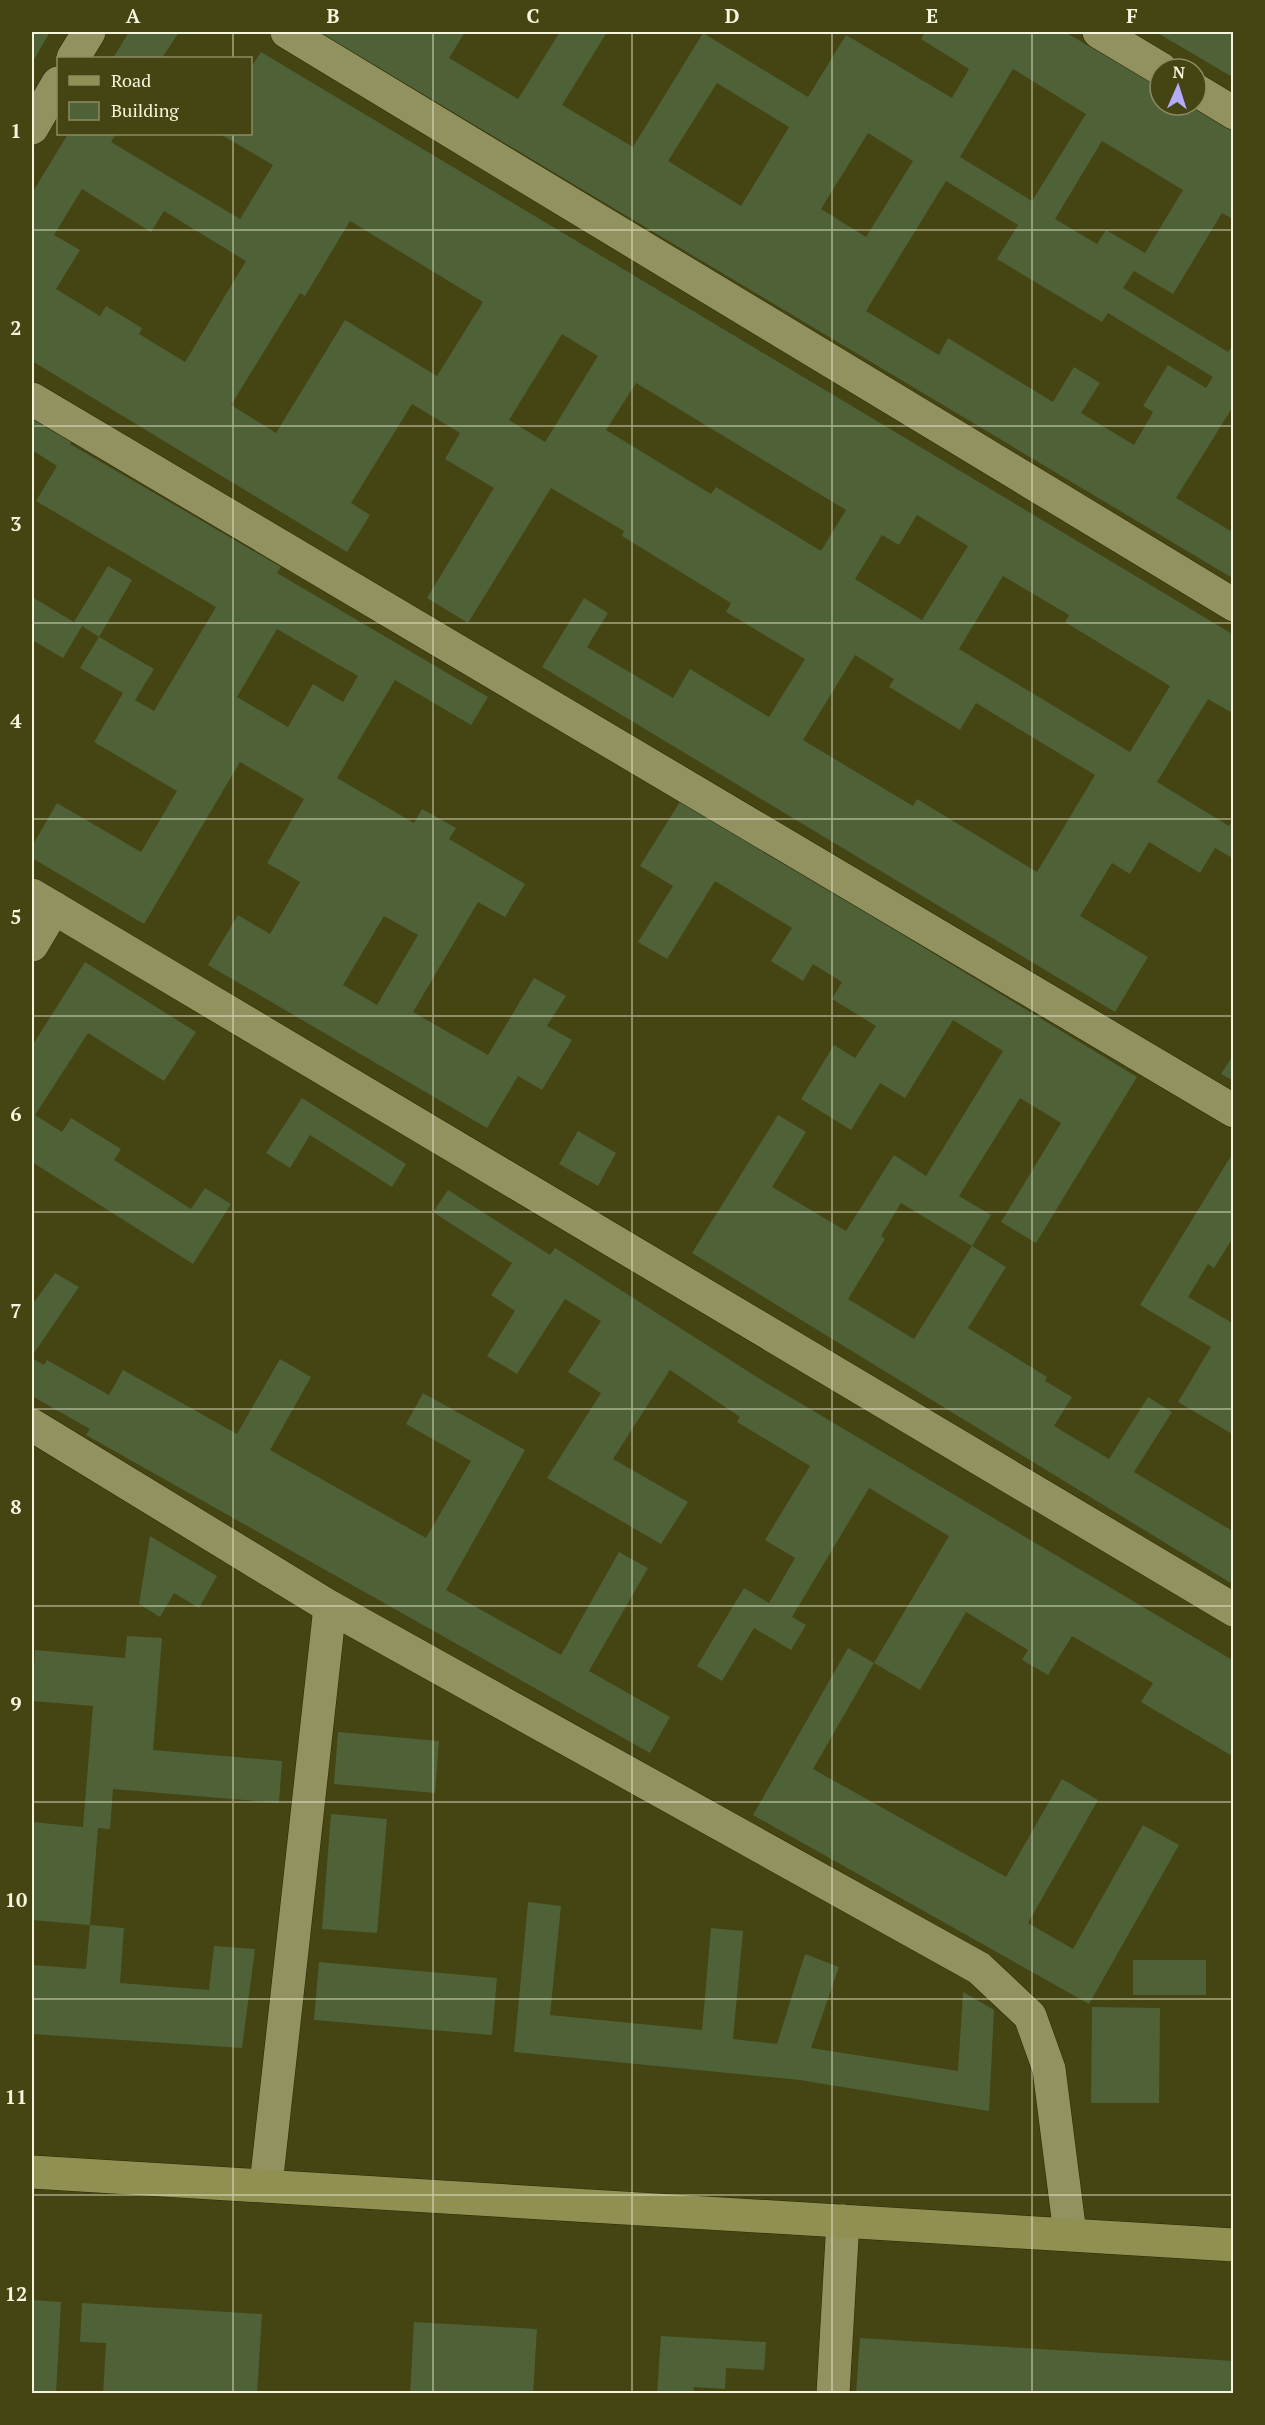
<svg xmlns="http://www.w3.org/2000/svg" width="1265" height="2425" font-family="'PT Serif',serif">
  <rect width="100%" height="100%" fill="#454413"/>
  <!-- building -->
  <g fill="#4f6137" fill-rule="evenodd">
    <path d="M32,32H50L32,63Z"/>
    <path d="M129,32H179L162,58H113Z"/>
    <path d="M319,32H465L449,58L518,99L560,32H607L562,105L633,147L703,33L808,97L846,35L952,98L969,69L921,39L925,32H1065L1160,88V105H1188L1222,125L1234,132V220L1222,213L1173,294L1134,271L1123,288L1228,352L1234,343V405L1176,498L1234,533V579ZM1013,69L1086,114L1032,201L960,157ZM717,83L789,127L741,206L668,161ZM868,133L913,161L866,237L821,209ZM1102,141L1183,190L1145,253L1106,230L1097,244L1055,219ZM946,181L1018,225L997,259L1102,322L1108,313L1213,377L1206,388L1168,365L1143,406L1153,412L1134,445L1081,413L1100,383L1074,367L1053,402L948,338L939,355L866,311Z"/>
    <path d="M1156,32H1234V78Z"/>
    <path d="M261,52L1234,635V714L1208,699L1157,782L1229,826L1234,818V859L1215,848L1200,873L1149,842L1130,874L1112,863L1080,916L1148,957L1115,1012L542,667L584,598L608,613L587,647L673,698L690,669L769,717L805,659L726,612L731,603L622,536L624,531L551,488L468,623L427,598L494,488L445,459L460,433L412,404L351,503L370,515L347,552L32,361V193L68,134H116L111,142L240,219L273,165L220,134H250V69ZM82,189L151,232L164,211L246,261L185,362L139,334L142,328L106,306L100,316L56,289L80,250L54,235ZM350,221L483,302L437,376L345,320L276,433L231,405L300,293L305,296ZM562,334L598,356L545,442L509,420ZM636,383L846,510L821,551L716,487L711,494L606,430ZM917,515L968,546L922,620L855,579L882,535L899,545ZM1003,576L1069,615L1065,622L1170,686L1130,752L959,649ZM855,655L894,679L889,687L960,730L976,703L1095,775L1037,872L917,799L913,806L803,740Z"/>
    <path d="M32,412L74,438L70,444L281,567L277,573L488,697L471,725L395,680L337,778L414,823L422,809L456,828L449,839L525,884L505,917L478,902L413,1012L488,1055L534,978L566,996L547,1026L572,1040L542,1090L518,1076L487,1128L208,965L238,915L270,934L300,882L267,863L304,799L240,762L144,924L32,858V846L57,803L141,852L177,791L94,742L123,693L80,668L99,637L154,669L135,700L154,711L216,607L36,501L57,466L32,450ZM277,629L358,676L343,702L313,684L288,727L237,697ZM384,916L418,935L377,1005L343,985Z"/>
    <path d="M108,566L132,580L99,637L82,626L63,658L32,640V597L74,622Z"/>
    <path d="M681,800L1137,1077L1036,1243L1001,1222L1061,1123L1020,1098L959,1196L991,1215L972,1246L901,1203L881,1236L885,1239L848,1299L914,1339L972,1246L1006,1267L968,1328L1047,1377L1045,1381L1072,1397L1054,1426L1109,1459L1148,1397L1172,1412L1134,1472L1234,1532V1585L692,1253L778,1115L806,1132L772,1187L846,1231L894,1155L926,1176L1003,1051L953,1020L905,1098L880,1083L851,1130L801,1099L834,1045L855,1058L876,1026L832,999L842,982L813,964L803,981L771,961L792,928L715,881L667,959L638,942L673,886L640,866Z"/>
    <path d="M85,962L196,1032L164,1081L88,1033L35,1115L62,1132L71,1118L121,1149L114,1160L191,1209L205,1188L231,1204L193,1264L32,1162V1046Z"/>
    <path d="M1234,1054V1081L1221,1074Z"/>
    <path d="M302,1098L406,1164L392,1187L310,1135L290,1168L266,1153Z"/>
    <path d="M578,1131L616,1153L598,1186L559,1164Z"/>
    <path d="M1234,1151V1236L1214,1268L1208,1264L1188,1297L1234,1324V1435L1178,1402L1211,1347L1140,1305Z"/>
    <path d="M448,1190L550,1255L555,1248L763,1381L1234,1661V1757L1141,1702L1153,1683L1072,1636L1048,1675L1022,1660L1028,1650L966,1612L920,1690L874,1663L949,1536L869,1488L792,1617L806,1625L791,1650L754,1628L722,1681L697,1666L744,1588L769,1603L795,1558L765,1540L810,1466L737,1422L740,1417L670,1370L613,1459L688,1502L661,1544L547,1478L601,1393L568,1372L601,1321L565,1299L517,1374L487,1356L515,1311L491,1295L512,1263L433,1212Z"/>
    <path d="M55,1273L79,1287L32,1356V1299L35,1301Z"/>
    <path d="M32,1358L44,1365L47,1360L109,1395L123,1370L237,1434L280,1359L311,1377L270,1450L426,1538L471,1461L406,1424L423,1393L525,1450L446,1590L561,1655L619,1552L648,1568L589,1671L670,1717L650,1753L86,1435L90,1429L32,1396Z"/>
    <path d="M150,1536L217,1576L199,1608L174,1593L160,1617L139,1604Z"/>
    <path d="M127,1636L162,1638L153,1750L282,1761L279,1803L113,1789L110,1829L98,1828L90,1925L32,1920V1822L83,1827L93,1706L32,1701L35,1650L125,1658Z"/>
    <path d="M848,1648L874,1663L813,1769L1006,1877L1062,1779L1098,1800L1028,1923L1073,1949L1143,1825L1179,1845L1089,2004L753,1815Z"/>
    <path d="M338,1732L439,1741L435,1793L334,1784Z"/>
    <path d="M331,1814L387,1819L377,1933L322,1929Z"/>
    <path d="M528,1902L561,1906L550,2015L702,2030L711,1928L743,1931L733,2039L777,2044L805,1954L839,1967L811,2048L958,2071L963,1992L994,2010L989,2111L800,2080L514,2052Z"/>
    <path d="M90,1925L124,1928L120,1983L209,1990L214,1946L255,1949L242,2048L32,2034V1965L86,1969Z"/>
    <rect x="1133" y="1960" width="73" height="35"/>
    <path d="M319,1962L497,1978L492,2035L314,2020Z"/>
    <path d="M1092,2007L1160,2008L1159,2103H1091Z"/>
    <rect x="1231" y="2040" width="3" height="59"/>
    <path d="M32,2300L61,2302L56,2394H32Z"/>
    <path d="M82,2303L262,2314L257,2394H103L106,2343L80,2342Z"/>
    <path d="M414,2322L537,2329L533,2394H410Z"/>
    <path d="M661,2336L766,2342L764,2370L726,2368L725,2389L694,2387L693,2394H657Z"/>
    <path d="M860,2338L1234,2361V2394H856Z"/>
  </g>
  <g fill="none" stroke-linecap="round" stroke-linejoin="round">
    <!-- minor casing -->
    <g stroke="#2a2a04" stroke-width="34">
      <g id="minor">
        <path d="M287,32L1234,605"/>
        <path d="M1099,32L1161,69"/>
        <path d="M73,58L89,32"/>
        <path d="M1196,90L1234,113"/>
        <path d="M32,128L58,83"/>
        <path d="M32,399L1234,1111"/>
        <path d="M32,895L1234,1610"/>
        <path d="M32,945L54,908"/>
        <path d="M32,1425L330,1607L979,1968L1030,2016L1049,2069L1070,2234"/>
        <path d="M266,2185L330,1607"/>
        <path d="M833,2394L843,2221"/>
      </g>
    </g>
    <!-- secondary casing -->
    <g stroke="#2a2a04" stroke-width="34">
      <path id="secondary" d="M32,2172L1234,2245"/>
    </g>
    <!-- minor -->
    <use href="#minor" stroke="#929260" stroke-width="33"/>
    <!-- secondary -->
    <use href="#secondary" stroke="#909052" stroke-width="33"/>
  </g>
  <!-- grid -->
  <path fill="none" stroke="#f6f6dc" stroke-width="1.5" stroke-opacity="0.55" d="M233,32V58M433,32V2394M632,32V2394M832,32V2394M1032,32V2394M233,134V2394M32,230H1234M32,426H1234M32,623H1234M32,819H1234M32,1016H1234M32,1212H1234M32,1409H1234M32,1606H1234M32,1802H1234M32,1999H1234M32,2195H1234"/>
  <!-- border -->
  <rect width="1265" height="2425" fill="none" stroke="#454413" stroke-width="66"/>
  <!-- legend -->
  <rect x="57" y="57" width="195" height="78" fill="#454413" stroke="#8c8b63" stroke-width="1.5"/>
  <rect x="69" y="76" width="30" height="9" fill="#909052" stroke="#8c8b63" stroke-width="1.5"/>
  <text x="111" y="87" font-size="18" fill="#f6f6dc">Road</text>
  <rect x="69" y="102" width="30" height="18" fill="#4f6137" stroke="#8c8b63" stroke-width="1.5"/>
  <text x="111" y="117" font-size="18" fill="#f6f6dc">Building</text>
  <!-- north arrow -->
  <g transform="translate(1178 87) rotate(3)"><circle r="28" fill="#454413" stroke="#8c8b63" stroke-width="1.5"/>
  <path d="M0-4.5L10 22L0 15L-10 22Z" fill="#b4acf9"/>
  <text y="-9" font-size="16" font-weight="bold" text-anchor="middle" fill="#f6f6dc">N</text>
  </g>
  <rect x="33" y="33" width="1199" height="2359" fill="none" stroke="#f6f6dc" stroke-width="2"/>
  <g font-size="20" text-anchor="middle" font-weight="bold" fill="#f6f6dc">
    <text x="133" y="23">A</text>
    <text x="333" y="23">B</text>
    <text x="533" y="23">C</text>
    <text x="732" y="23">D</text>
    <text x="932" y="23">E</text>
    <text x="1132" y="23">F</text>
    <text x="16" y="138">1</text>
    <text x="16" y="335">2</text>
    <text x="16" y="531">3</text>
    <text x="16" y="728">4</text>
    <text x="16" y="924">5</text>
    <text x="16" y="1121">6</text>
    <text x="16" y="1318">7</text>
    <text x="16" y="1514">8</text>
    <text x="16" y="1711">9</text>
    <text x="16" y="1907">10</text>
    <text x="16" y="2104">11</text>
    <text x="16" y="2301">12</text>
  </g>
</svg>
